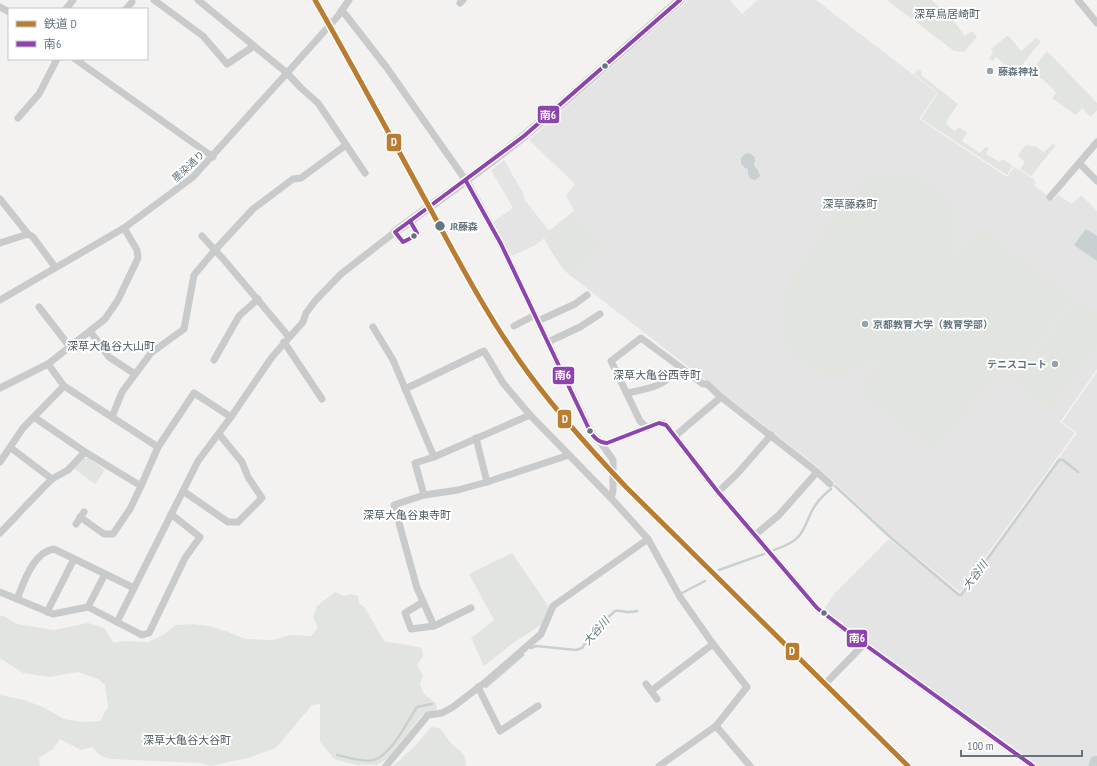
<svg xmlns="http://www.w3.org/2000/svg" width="1097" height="766" font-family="'PT Sans Narrow','Noto Sans JP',sans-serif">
  <rect width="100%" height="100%" fill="#f3f2f1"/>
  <!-- built -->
  <g fill="#e3e4e3">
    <path d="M688,0H730L742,14L758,0H816L937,93L919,119L1007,177L1014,167L1032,178L1036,182L1034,185L1053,200L1058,195L1072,204L1081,195L1097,211V369L1060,422L1075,433L960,592L891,536L819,468L575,279L603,242L577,217L566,195L575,184L529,140Z"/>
    <path d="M504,160L524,195V199L551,233L534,246L511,256L493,222L513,208L491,170Z"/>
    <path d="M1097,372V753L1093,766H1037L871,646L824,609L835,593L889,539L960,594L1077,433L1062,422Z"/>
  </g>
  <!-- green -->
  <g fill="#e2e5df">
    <path d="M889,0H931L949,15L965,36L972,31L977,37L964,52L954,51L888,1Z"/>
    <path d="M1008,35L1021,51L1036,38L1041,41L1022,65L1020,72L1007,70L1008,67L996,57L993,61L989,58L993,53L991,49Z"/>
    <path d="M1047,51L1097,103V110L1091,117L1082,108L1076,115L1052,98L1056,93C1049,84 1042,78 1032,73L1035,66Z"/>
    <path d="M918,69L922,72L921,75L958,104L946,122L949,127L955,131L959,127L967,133L962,141L980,153L985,147L989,148L986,154L1000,162L1002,159L1013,166L1007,175L921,119L938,93L914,74Z"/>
    <path d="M1053,144L1056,145L1031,176L1020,169L1025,162L1018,156L1022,149L1027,145L1036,147L1044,152Z"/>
    <path d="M873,164L878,167L871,179C899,169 930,176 948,200C952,207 956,214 957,222C959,237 955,250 950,264C933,287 916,309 899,332C890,343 883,357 871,364C837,385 794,374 783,334C781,325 779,316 780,307C782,298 786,290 791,282L789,280Z"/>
    <path d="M574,211L577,217L603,242L575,279C560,269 553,254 544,238L551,233L549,231Z"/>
    <path d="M979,226L1073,296L1010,381L1000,374L993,376L941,446L931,448L857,393Z"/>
    <path d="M1076,298L1097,313V346L1050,410L1014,383Z"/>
    <path d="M82,458H88L105,470L95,484L82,475L73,467Z"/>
    <path d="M512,553L549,607L541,625L513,643L484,666L471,638L494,620L469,574Z"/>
    <path d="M335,592L344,596L351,594L358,596L359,603L364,607L385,642L397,643L422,648L423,656L417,665L423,675L420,684L424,694L436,703L437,709L422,715L388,758L377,765H356L334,759L320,742V704L312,705L276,748L248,758L210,766L200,763L109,759L101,756L92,747L81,750L60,739L53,749L39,758L40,766H0V695L24,700L43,707L64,719L83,722L100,721L108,707L105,685L98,679L78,672L49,677L23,673L0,658V616H4L17,624L54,630L88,623L104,628L114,643L124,641L148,642L163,635L176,625L192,624L209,626L228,632L245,639L273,640L290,635L311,636L318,628L313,617L317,606Z"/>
    <path d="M431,727L439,728C444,733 447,738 451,743C459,751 466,753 466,766H393L417,744Z"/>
  </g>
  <!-- water -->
  <g fill="#c8d0d2">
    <path d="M746,153L751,154L755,158L754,166L758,170L760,176L755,180L751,179L748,175V169L745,168L741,164V158Z"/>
    <path d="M1086,229L1097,236V261L1074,245Z"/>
  </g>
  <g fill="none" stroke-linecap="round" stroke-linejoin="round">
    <!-- stream -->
    <g stroke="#c8d0d2" stroke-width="2.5">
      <path d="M835,486L889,536L959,595H961L964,591L1059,460H1063L1078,472"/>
      <path d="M774,550C782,547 792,544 798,537C804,531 806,523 810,515C814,505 822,496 831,489"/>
      <path d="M719,570L764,554"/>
      <path d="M682,593L705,581"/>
      <path d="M531,648L536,646L576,650L582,648L594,630L615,611C624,610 625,614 637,611"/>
      <path d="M486,687L523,655"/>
      <path d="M337,755C347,757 364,763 374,760C392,754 407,722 417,707L432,704"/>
    </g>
    <!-- river -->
    <path stroke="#c8d0d2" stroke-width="15" d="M1096,766L1097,763"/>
    <!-- minor -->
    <g stroke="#c8cacb" stroke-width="7">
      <path d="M154,0L203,36L227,64L254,46"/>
      <path d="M198,0L287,73L301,88L318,103L365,173"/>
      <path d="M1078,0L1097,23"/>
      <path d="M460,3L463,0"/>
      <path d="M0,7L9,12"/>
      <path d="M66,9L73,0"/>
      <path d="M126,9L132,2"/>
      <path d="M341,11L345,14L387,68L469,185L501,244L588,426L595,438L601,443L613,460V491L611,498"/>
      <path d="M75,59L213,157"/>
      <path d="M18,118L39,94L57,59"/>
      <path d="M1079,163L1097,181"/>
      <path d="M1050,197L1097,142"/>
      <path d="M0,199L28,234L33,237L55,267"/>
      <path d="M202,236L225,261L289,337"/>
      <path d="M0,243L28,234"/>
      <path d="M0,300L124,228L193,177L287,73L338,16L349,0"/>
      <path d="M39,307L70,347"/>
      <path d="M538,321L575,304L587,295"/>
      <path d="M514,326L535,315"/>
      <path d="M373,327L393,360L434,457"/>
      <path d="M90,331L109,357L135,374"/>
      <path d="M284,342L322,399"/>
      <path d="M548,342L580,327L600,314"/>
      <path d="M214,360L239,316L258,299"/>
      <path d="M0,388L48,364L105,319L118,300L138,258L137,250L124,228"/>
      <path d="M405,389L484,351L503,383L530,415L611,498L648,539L680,597L713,644L747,687L716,726L750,766"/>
      <path d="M627,393C653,388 661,387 680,368"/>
      <path d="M721,397L817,472L830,484"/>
      <path d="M34,417L85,452L141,486L158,447L64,386L48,364"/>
      <path d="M112,417L122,392L151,353L184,329L194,275L215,250L253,209L293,179L301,178L346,145"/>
      <path d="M647,428L640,421L611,361L641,338L703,384H707L721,397L675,436"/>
      <path d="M476,438L487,482"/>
      <path d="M601,443H607L659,423H662L666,425L718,492L817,608L864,644L1033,766"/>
      <path d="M158,447L194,393L231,417"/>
      <path d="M11,448L52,479"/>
      <path d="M0,462L23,428L64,386"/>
      <path d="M183,491L228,522H238L262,498L248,477L242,462L219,434"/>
      <path d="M718,492L737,474L771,435"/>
      <path d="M424,495L415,463L434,457L530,415"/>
      <path d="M80,517L104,534H113L130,509L141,486"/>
      <path d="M76,524L84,512"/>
      <path d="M0,533L42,489L52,479L68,470L85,452"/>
      <path d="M755,535L779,515L817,472"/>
      <path d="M0,592L53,614L88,607L142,635L149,633L185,558L200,537L171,514"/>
      <path d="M17,599C24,582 33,552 54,549L134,588"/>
      <path d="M423,602L405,613L411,629L434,626L471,608"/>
      <path d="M88,607L105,574"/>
      <path d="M47,612L74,559"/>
      <path d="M117,622L198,461L231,417L272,357L303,322L306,313L315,301L341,274L395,232L403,242L415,236L417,233L410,220"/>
      <path d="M434,626L417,588L394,505L424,495L458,490L487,482L569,455"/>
      <path d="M828,681L864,644"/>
      <path d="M646,684L657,699"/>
      <path d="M478,687L500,731L538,706"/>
      <path d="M651,691L713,644"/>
      <path d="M386,766L428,715L442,713L453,707L488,680L541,634L553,606L648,539"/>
      <path d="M659,766L716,726"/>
    </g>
    <!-- tertiary -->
    <path stroke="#c8cacb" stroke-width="9" d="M395,232C438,200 482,170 524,136C577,92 628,45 680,0"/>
    <!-- bus-1 casing -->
    <g stroke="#fff" stroke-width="7">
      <g id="bus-1">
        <path d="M466,181L501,244L589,429C593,437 598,443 607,443L659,423L666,425L718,492L817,608L864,644L1033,766"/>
        <path d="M410,221L417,233L415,236L403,242L395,232Z"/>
        <path d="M410,221L524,136L680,0"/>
      </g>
    </g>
    <!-- bus-1 -->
    <use href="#bus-1" stroke="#8e44ad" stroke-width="4"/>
    <!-- rail-1 casing -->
    <g stroke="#fff" stroke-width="8">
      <path id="rail-1" d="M315,0C355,70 393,141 432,212C459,262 486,313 519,360C551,406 588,447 626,487L908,766"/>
    </g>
    <!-- rail-1 -->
    <use href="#rail-1" stroke="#ba7c31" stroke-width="5"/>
  </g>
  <!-- markers -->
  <g fill="#65757f" stroke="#fff" stroke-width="1.5">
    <circle cx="605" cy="66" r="3.5"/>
    <circle cx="440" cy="226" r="5.5"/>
    <circle cx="414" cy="236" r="3.5"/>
    <circle cx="590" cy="431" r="3.5"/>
    <circle cx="824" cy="613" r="3.5"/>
  </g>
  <g fill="#97a1a7" stroke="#fff" stroke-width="1.5">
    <circle cx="990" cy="71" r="4"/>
    <circle cx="865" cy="324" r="4"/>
    <circle cx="1055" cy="364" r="4"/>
  </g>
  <g text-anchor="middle" stroke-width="4" stroke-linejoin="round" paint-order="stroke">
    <!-- poi labels -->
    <g font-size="10" font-weight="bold" fill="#65757f" stroke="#fff" text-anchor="start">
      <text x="998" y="75">藤森神社</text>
      <text x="873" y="328">京都教育大学（教育学部）</text>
      <text x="1047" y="368" text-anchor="end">テニスコート</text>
    </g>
    <!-- street labels -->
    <g font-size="10" fill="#65757f" stroke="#fff">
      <text transform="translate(188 166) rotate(-43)" y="4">墨染通り</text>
    </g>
    <!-- stop labels -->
    <g font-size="10" font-weight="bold" fill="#65757f" stroke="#fff" text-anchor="start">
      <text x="450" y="230">JR藤森</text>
    </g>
    <!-- neighbourhood labels -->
    <g font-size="11" fill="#525e65" stroke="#fff">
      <text x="947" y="18">深草鳥居崎町</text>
      <text x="850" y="208">深草藤森町</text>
      <text x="111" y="350">深草大亀谷大山町</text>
      <text x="657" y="379">深草大亀谷西寺町</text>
      <text x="407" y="519">深草大亀谷東寺町</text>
      <text x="187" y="744">深草大亀谷大谷町</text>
    </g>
    <!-- water labels -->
    <g font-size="11" font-style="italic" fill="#60777c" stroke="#fff">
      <text transform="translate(975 575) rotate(-53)" y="4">大谷川</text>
      <text transform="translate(596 631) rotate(-49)" y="4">大谷川</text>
    </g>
  </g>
  <g stroke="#fff" stroke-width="1.5">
    <rect x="537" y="105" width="23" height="19" rx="4" fill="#8e44ad"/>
    <rect x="386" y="133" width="16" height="19" rx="4" fill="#ba7c31"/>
    <rect x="552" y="366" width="23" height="19" rx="4" fill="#8e44ad"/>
    <rect x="557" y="409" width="15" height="20" rx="4" fill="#ba7c31"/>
    <rect x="846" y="629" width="22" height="19" rx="4" fill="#8e44ad"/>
    <rect x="785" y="642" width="15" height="19" rx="4" fill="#ba7c31"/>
  </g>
  <g font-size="11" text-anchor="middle" font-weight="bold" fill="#fff">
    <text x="548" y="119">南6</text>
    <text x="394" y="146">D</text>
    <text x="563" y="379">南6</text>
    <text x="565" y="423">D</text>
    <text x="857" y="642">南6</text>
    <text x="792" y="655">D</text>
  </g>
  <!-- legend -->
  <rect x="8" y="8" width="140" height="52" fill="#ffffff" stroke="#c1c8cc"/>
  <rect x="16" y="21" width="20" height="6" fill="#ba7c31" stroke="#c1c8cc"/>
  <text x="44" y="28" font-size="12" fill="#65757f">鉄道 D</text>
  <rect x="16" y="41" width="20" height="6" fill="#8e44ad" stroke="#c1c8cc"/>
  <text x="44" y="48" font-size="12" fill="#65757f">南6</text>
  <!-- scale -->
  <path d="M961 750v6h121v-6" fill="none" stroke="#65757f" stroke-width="2"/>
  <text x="967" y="750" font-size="12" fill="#65757f" stroke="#ffffff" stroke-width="3" paint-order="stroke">100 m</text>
</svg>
